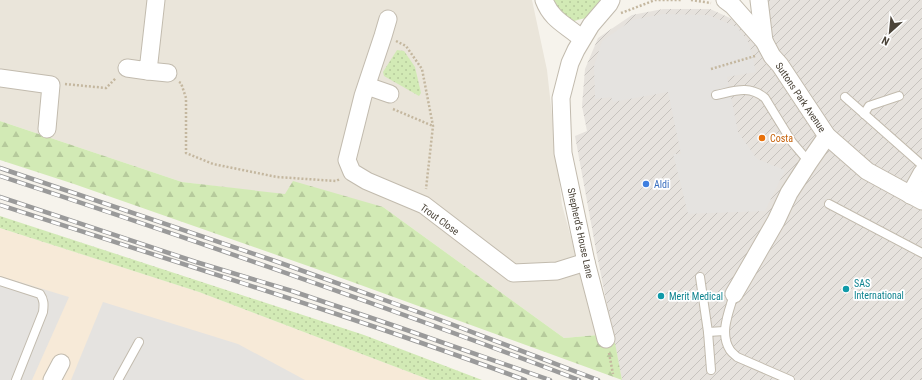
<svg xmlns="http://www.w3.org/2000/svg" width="922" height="380" font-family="'Roboto Condensed',sans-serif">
  <defs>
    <pattern id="industrial-furrows" width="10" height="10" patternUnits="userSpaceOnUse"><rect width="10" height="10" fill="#e6e2dd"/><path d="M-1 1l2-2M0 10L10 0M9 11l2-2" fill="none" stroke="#c7c3be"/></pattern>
    <pattern id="grass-dots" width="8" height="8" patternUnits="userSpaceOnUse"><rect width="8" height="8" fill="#d2eab5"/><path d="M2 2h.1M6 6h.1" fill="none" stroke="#b6ca9c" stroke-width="1.8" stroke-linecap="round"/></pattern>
    <pattern id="forest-firs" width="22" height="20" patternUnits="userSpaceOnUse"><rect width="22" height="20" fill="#d2eab5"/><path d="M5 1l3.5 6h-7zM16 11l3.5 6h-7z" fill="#b6ca9c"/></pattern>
  </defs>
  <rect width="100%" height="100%" fill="#f6f3ec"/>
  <!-- residential -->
  <path fill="#eae5da" d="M0,0H532L547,70L562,205L598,335L564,338L383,207L182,182L0,121Z"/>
  <!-- commercial -->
  <path fill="#f7ead8" d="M0,228L199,292L430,380H0Z"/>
  <!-- industrial -->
  <path fill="url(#industrial-furrows)" d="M768,0H922V380H622L596,250L575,136L587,131L582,106L585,69L598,38L632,15L663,9H710L739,22V24L754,10Z"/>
  <!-- grass -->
  <g fill="url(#grass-dots)">
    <path d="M552,0H603L589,17L574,21L557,10Z"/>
    <path d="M397,50L404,51L415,67L421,93L419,96L384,76L383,72Z"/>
    <path d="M0,216L364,335L482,380H430L199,292L0,228Z"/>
  </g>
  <!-- forest -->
  <path fill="url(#forest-firs)" d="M0,121L182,182L285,194L293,181L383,207L564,338L598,335L615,343L622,380L311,267L74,184L0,160Z"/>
  <!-- parking -->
  <g fill="#e5e3e0">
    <path d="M664,14L708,15L737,27L749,43L756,72L727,77L738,132L757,159L785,170L765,211L688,214L673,154H681L668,92L613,102L611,97L595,99L594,66L602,41L632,20Z"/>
    <path d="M0,276L69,297L32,380H0Z"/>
    <path d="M103,302L238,344L305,380H71Z"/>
  </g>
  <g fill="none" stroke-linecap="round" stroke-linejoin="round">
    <!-- service casing -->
    <g stroke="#c2bbae" stroke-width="10">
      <g id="service">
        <path d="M716,95C735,91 749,85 765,98L792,142L809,162"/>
        <path d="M845,97L922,165"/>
        <path d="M864,114L869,106L899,96"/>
        <path d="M829,204L922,253"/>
        <path d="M700,277L708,332"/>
        <path d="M0,281L40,294C44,300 44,304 43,312L16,380"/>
        <path d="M734,294C729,312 719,333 730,350C732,353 735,355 737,357L790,380"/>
        <path d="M711,370L708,332L724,331"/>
        <path d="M118,380L139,342"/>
      </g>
    </g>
    <!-- minor casing -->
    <g stroke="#c2bbae" stroke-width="19">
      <g id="minor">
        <path d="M544,0C552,21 567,25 582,39"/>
        <path d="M725,0L733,6L764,41L772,56L780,65L827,136L867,171L922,201"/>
        <path d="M759,0L764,41"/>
        <path d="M388,19L383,36L363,96L347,160L352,172L367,181L424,205L513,273L557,271L586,262"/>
        <path d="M127,68L148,71L156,0"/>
        <path d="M148,71L168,73"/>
        <path d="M0,78L51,85L47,129"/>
        <path d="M367,86L390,94"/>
        <path d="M910,195L922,173"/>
        <path d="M734,294L776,221L789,193L809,162L827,136"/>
        <path d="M606,339L586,262L563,153L561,98L570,63L576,50L591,25L609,4L611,0"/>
        <path d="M52,380L61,363"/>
      </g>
    </g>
    <!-- path -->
    <g stroke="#c4b79f" stroke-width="2.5" stroke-dasharray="2 2" stroke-linecap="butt">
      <path d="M691,0L711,3"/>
      <path d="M621,13L632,9L655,0H682"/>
      <path d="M396,41L406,46L422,69L433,126L426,189"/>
      <path d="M711,69L755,56"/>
      <path d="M179,82L181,83L186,98V153L213,164L277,177L336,181L340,179"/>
      <path d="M65,84L106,88L116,78"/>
      <path d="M393,109L433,126"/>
      <path d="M609,353L613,374"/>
    </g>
    <!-- service -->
    <use href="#service" stroke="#fff" stroke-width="8"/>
    <!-- minor -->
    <use href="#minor" stroke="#fff" stroke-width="17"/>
    <!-- rail casing -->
    <g stroke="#9a9a9a" stroke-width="4.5">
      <g id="rail">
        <path d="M0,168L275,261L435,318L598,380"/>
        <path d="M0,176C194,240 388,307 579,380"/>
        <path d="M0,197L196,262L292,291L401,328L550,380"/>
        <path d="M0,205C175,262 352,316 525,380"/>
      </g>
    </g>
    <!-- rail -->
    <use href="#rail" stroke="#fff" stroke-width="3" stroke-dasharray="9" stroke-linecap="butt"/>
  </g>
  <!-- markers -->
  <circle fill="#e8710a" stroke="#fff" stroke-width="1.5" cx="762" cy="138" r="4"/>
  <circle fill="#3f7fe0" stroke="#fff" stroke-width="1.5" cx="646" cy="184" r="4"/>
  <g fill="#0f9aa8" stroke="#fff" stroke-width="1.5">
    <circle cx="846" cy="289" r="4"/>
    <circle cx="661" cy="296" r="4"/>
  </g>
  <g text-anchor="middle" stroke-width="3.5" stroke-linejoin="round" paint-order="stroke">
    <!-- street labels -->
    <g font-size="10" fill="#4b4439" stroke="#fff">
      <text transform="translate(801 97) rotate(56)" y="4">Suttons Park Avenue</text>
      <text transform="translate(440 219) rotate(36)" y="4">Trout Close</text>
      <text transform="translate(581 233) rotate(78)" y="4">Shepherd's House Lane</text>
    </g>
    <!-- food labels -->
    <g font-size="10" fill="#c56008" stroke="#fff" text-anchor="start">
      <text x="770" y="142">Costa</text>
    </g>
    <!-- shop labels -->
    <g font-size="10" fill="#366cbe" stroke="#fff" text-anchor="start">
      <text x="654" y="188">Aldi</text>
    </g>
    <!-- culture labels -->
    <g font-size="10" fill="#0d838f" stroke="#fff" text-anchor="start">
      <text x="854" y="287">SAS<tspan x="854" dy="12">International</tspan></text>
      <text x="669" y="300">Merit Medical</text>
    </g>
  </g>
  <!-- north arrow -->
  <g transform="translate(890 32) rotate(207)" stroke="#ffffff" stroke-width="3" paint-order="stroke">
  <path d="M0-3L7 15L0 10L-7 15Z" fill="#4b4439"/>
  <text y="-6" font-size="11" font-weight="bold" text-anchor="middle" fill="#4b4439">N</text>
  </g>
</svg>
